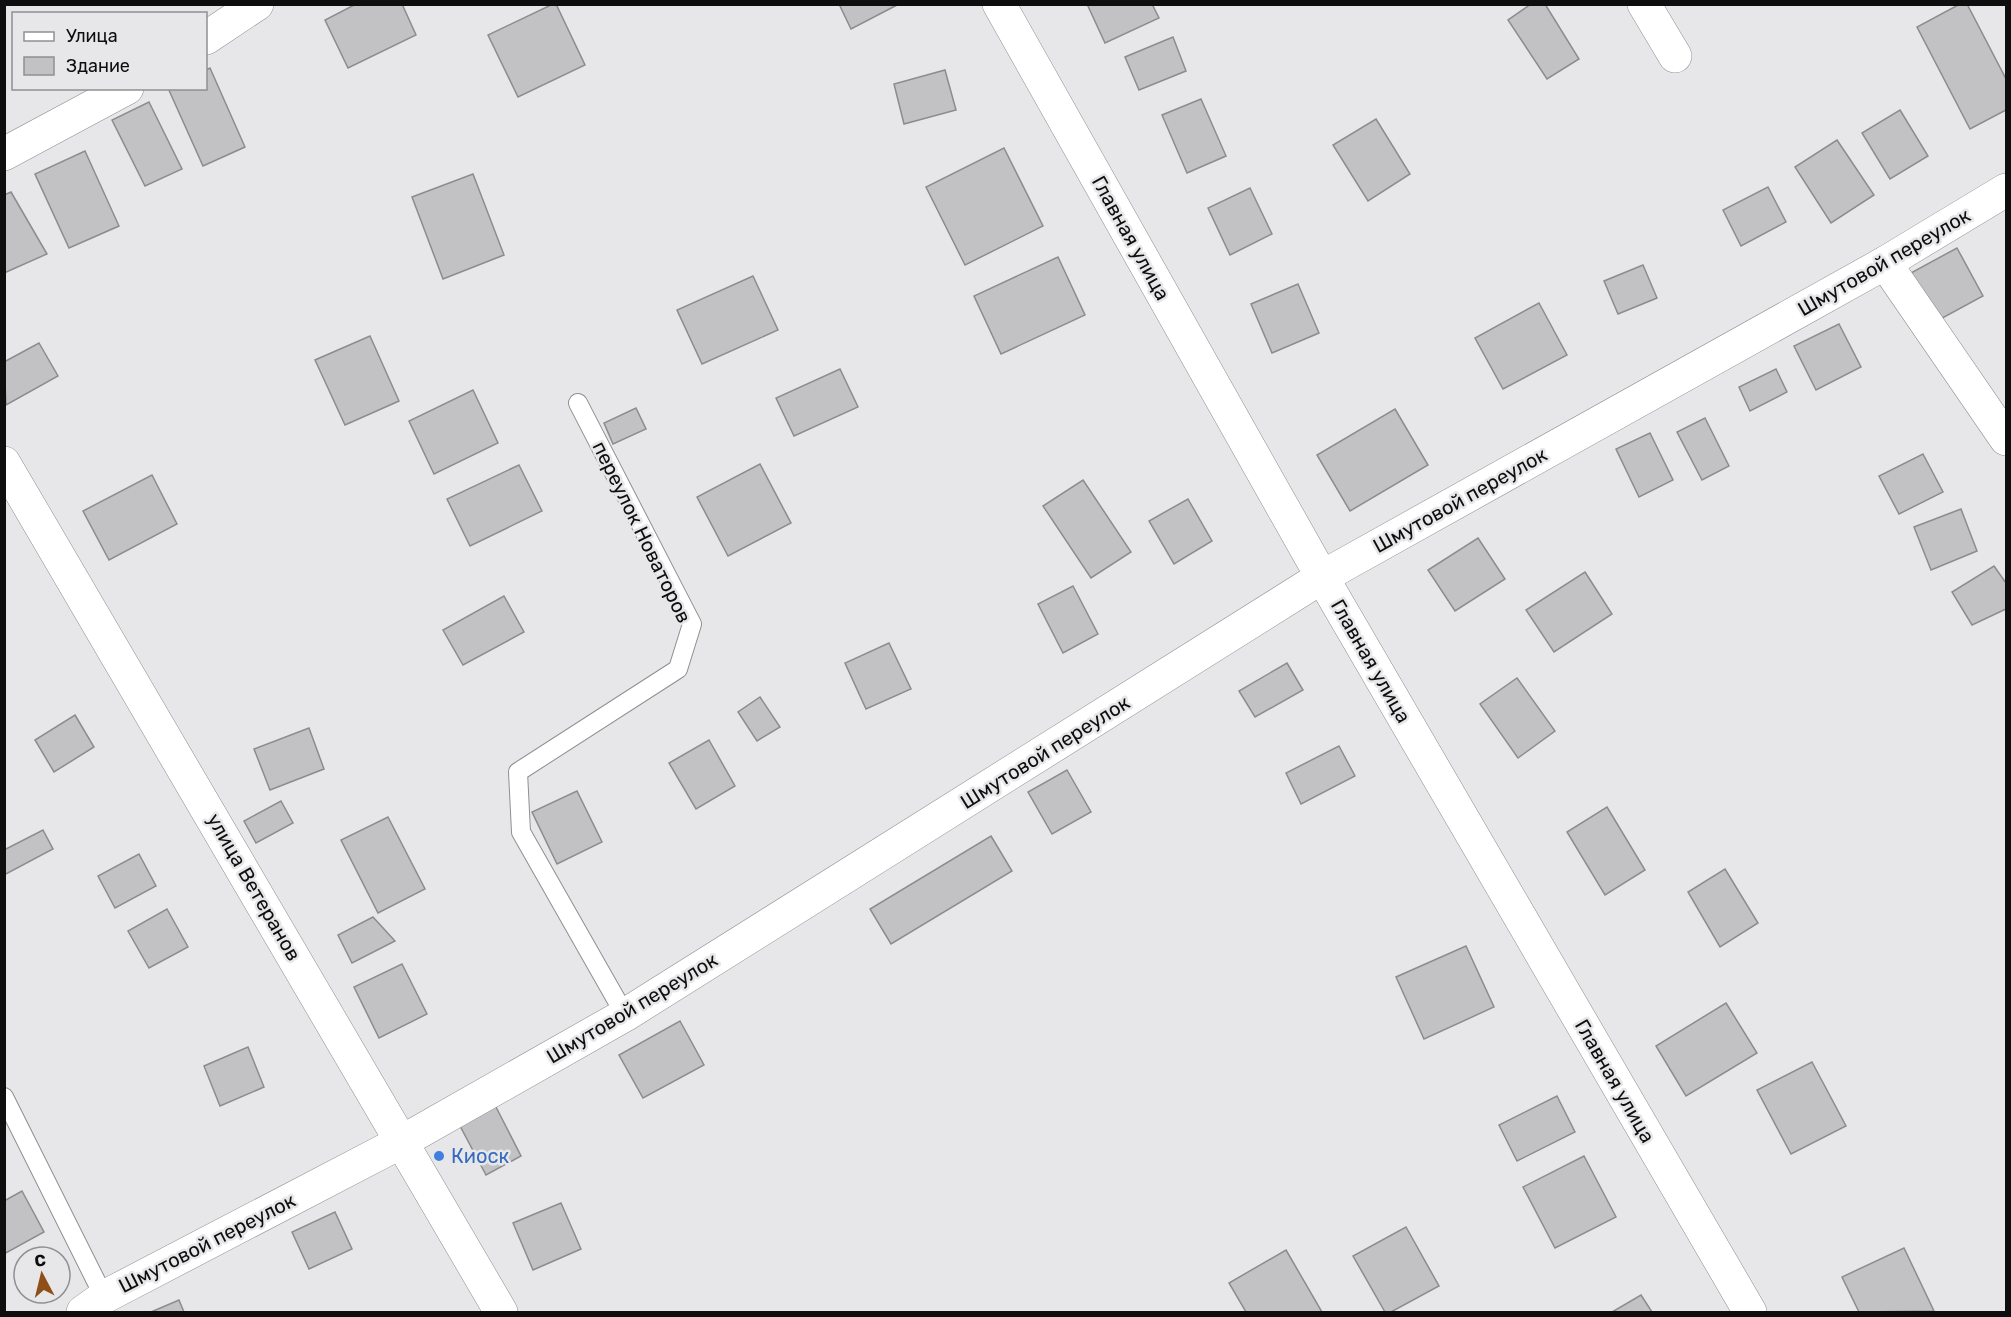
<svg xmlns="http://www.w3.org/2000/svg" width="2011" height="1317" font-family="Rubik,sans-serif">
  <rect width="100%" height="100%" fill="#e7e7e9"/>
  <!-- building -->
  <g fill="#c2c1c3" stroke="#8d8c8d" stroke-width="1.5">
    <path d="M356,4H402L416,35L348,68L325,20Z"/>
    <path d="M553,4H556L585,65L518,97L488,35Z"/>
    <path d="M839,4H899L851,29Z"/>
    <path d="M1087,4H1152L1159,18L1105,43Z"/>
    <path d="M1531,4H1545L1579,59L1547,79L1508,20Z"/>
    <path d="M1960,4H1967L2006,79V110L1970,129L1917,27Z"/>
    <path d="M1173,37L1186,71L1139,90L1125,57Z"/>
    <path d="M210,68L245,147L203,166L168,88H206V70Z"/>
    <path d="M945,70L956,110L904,124L894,84Z"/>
    <path d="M1201,99L1226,156L1187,173L1162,115Z"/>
    <path d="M149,102L182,169L145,186L112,120Z"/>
    <path d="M1900,110L1928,156L1890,179L1862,133Z"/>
    <path d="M1376,119L1410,174L1368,201L1333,145Z"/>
    <path d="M1837,140L1874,195L1831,223L1795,167Z"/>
    <path d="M1004,148L1043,226L965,265L926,187Z"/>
    <path d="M85,151L119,226L69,248L35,174Z"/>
    <path d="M473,174L504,255L443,279L412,197Z"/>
    <path d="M1768,187L1786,222L1741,246L1723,210Z"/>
    <path d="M1250,188L1272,234L1230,255L1208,208Z"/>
    <path d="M11,192L47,254L4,273V195Z"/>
    <path d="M1957,248L1983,296L1935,322L1909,274Z"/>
    <path d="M1058,257L1085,315L1001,354L974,296Z"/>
    <path d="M1643,265L1657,298L1618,314L1604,281Z"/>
    <path d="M753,276L778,330L702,364L677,310Z"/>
    <path d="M1298,284L1319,333L1272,353L1251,304Z"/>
    <path d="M1539,303L1567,355L1503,389L1475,338Z"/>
    <path d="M1839,324L1861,367L1816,390L1794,346Z"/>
    <path d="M370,336L399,401L345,425L315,360Z"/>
    <path d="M39,343L58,376L6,405L4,362Z"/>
    <path d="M840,369L858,407L794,436L776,398Z"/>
    <path d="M1776,369L1787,392L1750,411L1739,387Z"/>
    <path d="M473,390L498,443L434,474L409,421Z"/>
    <path d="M636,408L646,429L613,444L604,423Z"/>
    <path d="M1395,409L1428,465L1350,511L1317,455Z"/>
    <path d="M1705,418L1729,466L1702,480L1677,432Z"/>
    <path d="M1650,433L1673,480L1639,497L1616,449Z"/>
    <path d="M1923,454L1943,492L1899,514L1879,476Z"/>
    <path d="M760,464L791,523L728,556L697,497Z"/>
    <path d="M519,465L542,511L470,546L447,499Z"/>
    <path d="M152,475L177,524L109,560L83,511Z"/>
    <path d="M1083,480L1131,552L1091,578L1043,506Z"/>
    <path d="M1188,499L1212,541L1174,564L1149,521Z"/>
    <path d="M1961,509L1977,551L1931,570L1914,527Z"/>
    <path d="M1478,538L1505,579L1455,611L1428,570Z"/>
    <path d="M1994,566L2006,583V609L1972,625L1952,592Z"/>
    <path d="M1585,572L1612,614L1554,652L1526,610Z"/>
    <path d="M1073,586L1098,634L1063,653L1038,604Z"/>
    <path d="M504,596L524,632L463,665L443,630Z"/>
    <path d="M889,643L911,689L866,709L845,663Z"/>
    <path d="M1287,663L1303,690L1255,717L1239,691Z"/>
    <path d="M1517,678L1555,731L1518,758L1480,704Z"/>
    <path d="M760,697L780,727L757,741L738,712Z"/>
    <path d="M75,715L94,747L54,772L35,740Z"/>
    <path d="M309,728L324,769L270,790L254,749Z"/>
    <path d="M709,740L735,786L696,809L669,763Z"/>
    <path d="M1339,746L1355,776L1301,804L1286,773Z"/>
    <path d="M1067,770L1091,812L1052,834L1028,792Z"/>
    <path d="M577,791L602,842L557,864L532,812Z"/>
    <path d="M281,801L293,823L256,843L244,821Z"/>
    <path d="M1607,807L1645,870L1605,895L1567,832Z"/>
    <path d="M388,817L425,889L378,913L341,840Z"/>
    <path d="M43,830L53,849L4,875V850Z"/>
    <path d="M991,836L1012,871L891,944L870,909Z"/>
    <path d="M139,854L156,886L115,908L98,876Z"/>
    <path d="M1725,869L1758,923L1720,947L1688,892Z"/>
    <path d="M167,909L188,947L149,968L128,931Z"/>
    <path d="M373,917L395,941L352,963L338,935Z"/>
    <path d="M1466,946L1494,1007L1424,1039L1396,977Z"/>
    <path d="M402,964L427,1014L379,1038L354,987Z"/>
    <path d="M1726,1003L1757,1053L1686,1096L1656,1046Z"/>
    <path d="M680,1021L704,1065L643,1098L619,1055Z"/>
    <path d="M248,1047L264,1087L220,1106L204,1066Z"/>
    <path d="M1812,1062L1846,1126L1791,1154L1757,1090Z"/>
    <path d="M1557,1096L1575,1132L1517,1161L1499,1125Z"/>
    <path d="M495,1105L521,1156L486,1175L459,1124Z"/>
    <path d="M1584,1156L1616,1217L1555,1248L1523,1187Z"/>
    <path d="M22,1191L44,1232L4,1254V1201Z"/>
    <path d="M561,1203L581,1249L533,1270L513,1223Z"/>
    <path d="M335,1212L352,1249L309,1269L292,1232Z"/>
    <path d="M1406,1227L1439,1286L1391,1312H1385L1353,1256Z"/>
    <path d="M1904,1248L1934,1311L1859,1312L1842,1277Z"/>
    <path d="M1286,1250L1322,1312H1246L1229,1283Z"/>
    <path d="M1641,1295L1652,1312H1612Z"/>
    <path d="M179,1300L184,1312H151Z"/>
  </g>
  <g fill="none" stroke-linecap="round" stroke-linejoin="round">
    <!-- service casing -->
    <g stroke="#8e8f90" stroke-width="20">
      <g id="service">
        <path d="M578,403L692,624L678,669L518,772L521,832L625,1015"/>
        <path d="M4,1097L104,1297"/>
      </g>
    </g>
    <!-- minor casing -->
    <g stroke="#8e8f90" stroke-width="34">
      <g id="minor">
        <path d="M999,4L1322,577L1750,1312"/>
        <path d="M1644,4L1675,56"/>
        <path d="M206,38L257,4"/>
        <path d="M4,154L127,88"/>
        <path d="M1885,263L2006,439"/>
        <path d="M4,463L501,1312"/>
        <path d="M83,1312L104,1297L403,1141L625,1015L1322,577L1885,263L2006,190"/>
      </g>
    </g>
    <!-- service -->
    <use href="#service" stroke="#fff" stroke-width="18"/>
    <!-- minor -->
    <use href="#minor" stroke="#fff" stroke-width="33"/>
  </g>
  <!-- markers -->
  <circle fill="#3f7fe0" stroke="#e7e7e9" stroke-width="2" cx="439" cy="1156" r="6"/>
  <g text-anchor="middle" stroke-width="5" stroke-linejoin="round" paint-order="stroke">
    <!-- street labels -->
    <g font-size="20" fill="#0e0e0f" stroke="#e7e7e9">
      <text transform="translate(1131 238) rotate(61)" y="7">Главная улица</text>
      <text transform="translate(1884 262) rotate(-30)" y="7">Шмутовой переулок</text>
      <text transform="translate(1460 500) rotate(-29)" y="7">Шмутовой переулок</text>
      <text transform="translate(642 532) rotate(64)" y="7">переулок Новаторов</text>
      <text transform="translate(1371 661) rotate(60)" y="7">Главная улица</text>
      <text transform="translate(1045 752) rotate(-32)" y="7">Шмутовой переулок</text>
      <text transform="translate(254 887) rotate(60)" y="7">улица Ветеранов</text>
      <text transform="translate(632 1008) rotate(-31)" y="7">Шмутовой переулок</text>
      <text transform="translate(1615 1081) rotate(60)" y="7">Главная улица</text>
      <text transform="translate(207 1243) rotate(-27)" y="7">Шмутовой переулок</text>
    </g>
    <!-- shop labels -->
    <g font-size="20" fill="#366cbe" stroke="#e7e7e9" text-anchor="start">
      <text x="451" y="1163">Киоск</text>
    </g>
  </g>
  <!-- border -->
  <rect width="2011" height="1317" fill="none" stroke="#0e0e0f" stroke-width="12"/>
  <!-- legend -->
  <rect x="12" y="12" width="195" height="78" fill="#e7e7e9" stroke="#909092" stroke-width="1.5"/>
  <rect x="24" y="32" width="30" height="9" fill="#ffffff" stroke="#909092" stroke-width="1.5"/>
  <text x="66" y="42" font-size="18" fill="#0e0e0f">Улица</text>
  <rect x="24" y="57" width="30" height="18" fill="#c2c1c3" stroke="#909092" stroke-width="1.5"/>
  <text x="66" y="72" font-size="18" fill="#0e0e0f">Здание</text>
  <!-- north arrow -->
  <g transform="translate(42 1275) rotate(353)"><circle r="28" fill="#e7e7e9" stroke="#909092" stroke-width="1.5"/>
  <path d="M0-4.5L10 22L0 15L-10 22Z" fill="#8f4f19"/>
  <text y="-9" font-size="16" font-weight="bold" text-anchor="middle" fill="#0e0e0f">С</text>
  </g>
</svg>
